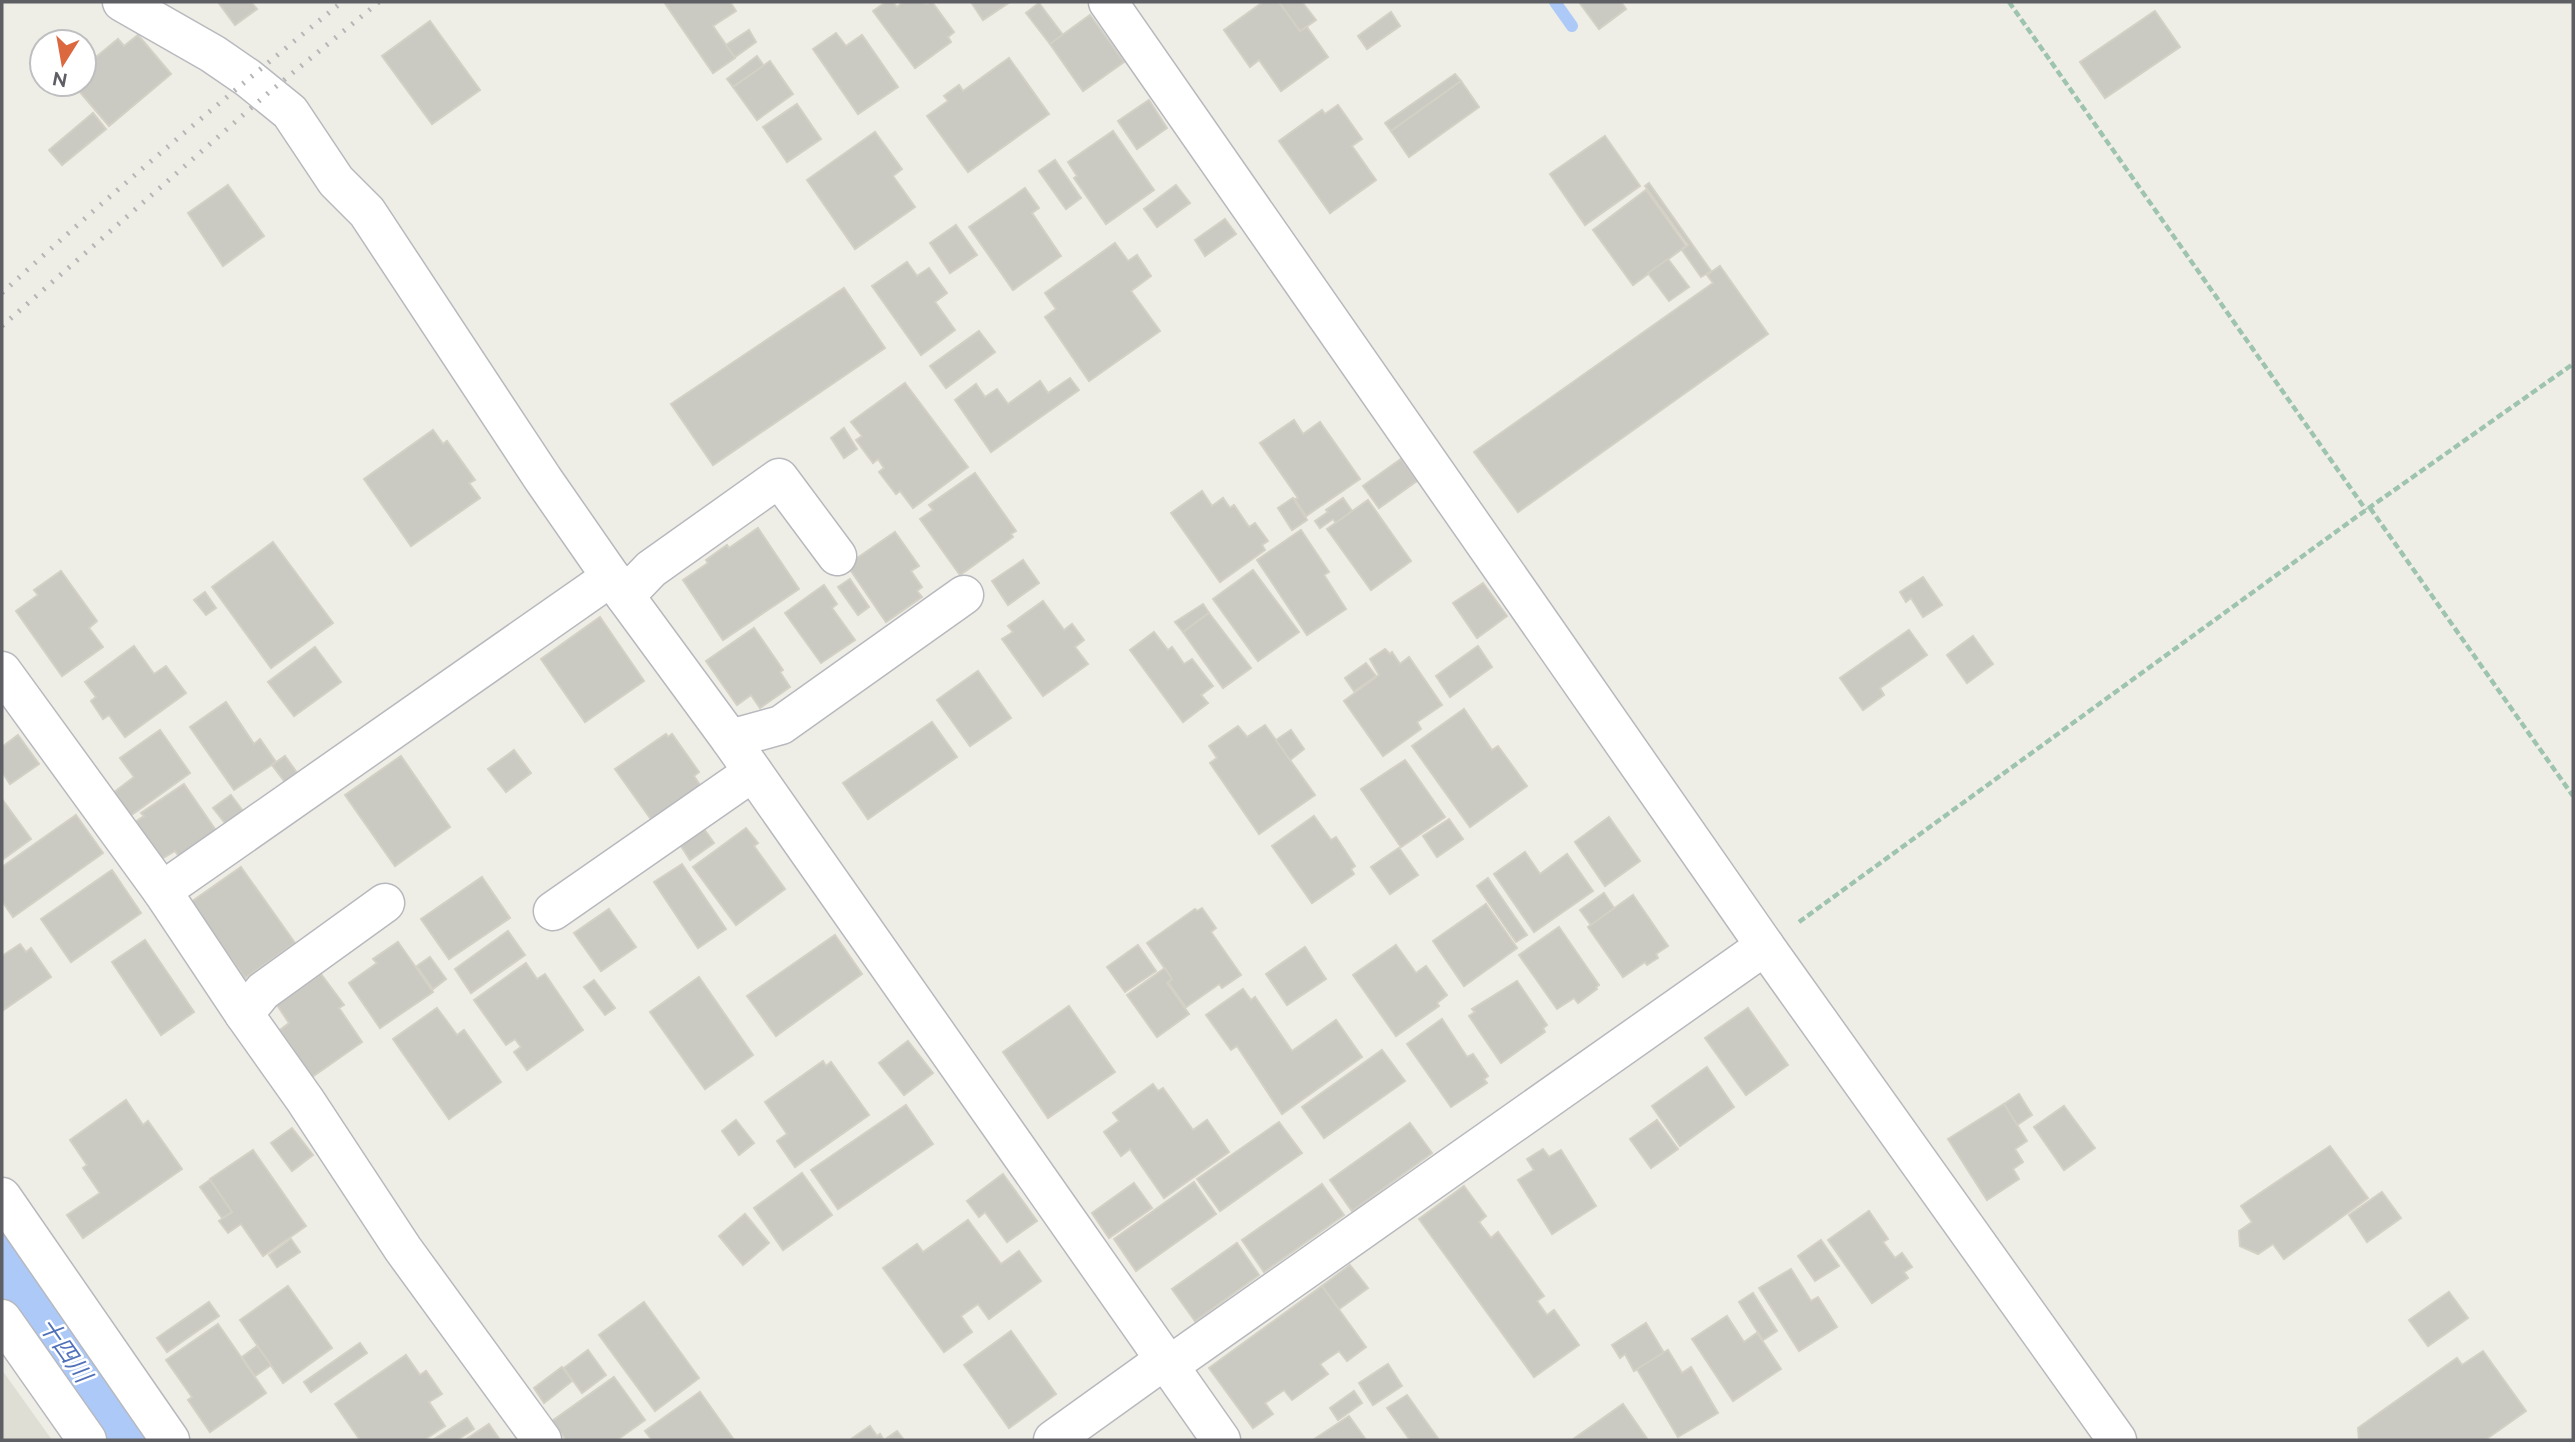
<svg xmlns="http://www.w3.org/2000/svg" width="2575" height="1442" font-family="Raleway,'Noto Sans JP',sans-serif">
  <rect width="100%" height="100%" fill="#efeee6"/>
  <!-- education -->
  <path fill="#deded4" d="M2,1370L52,1440H2Z"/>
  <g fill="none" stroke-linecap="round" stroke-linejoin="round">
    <!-- stream -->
    <path stroke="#acc9f8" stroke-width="12" d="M1555,2L1572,26"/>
    <!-- river -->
    <path stroke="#acc9f8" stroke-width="77" d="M2,1260L128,1440"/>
  </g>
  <!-- building -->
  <g fill="#cac9c2" stroke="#d3d1c5" stroke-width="2">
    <path d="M218,2H251L257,9L235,25Z"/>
    <path d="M664,2H730L736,11L713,26L735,58L713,73Z"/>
    <path d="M886,2H893L897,7L903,2H924L926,4L932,2L954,32L948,37L951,42L915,68L873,11Z"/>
    <path d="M971,2H1010L983,20Z"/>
    <path d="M1263,2H1279L1300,31L1307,27L1328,57L1281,91L1259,60L1250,67L1224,30Z"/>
    <path d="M1279,2H1302L1316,20L1300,31Z"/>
    <path d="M1579,2H1621L1626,9L1599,29Z"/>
    <path d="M1039,3L1063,35L1050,44L1026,13Z"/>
    <path d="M2155,11L2180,47L2105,98L2080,62Z"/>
    <path d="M1391,12L1400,26L1367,49L1358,36Z"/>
    <path d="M1090,15L1124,62L1083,91L1050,44Z"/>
    <path d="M430,21L480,90L432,124L382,56Z"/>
    <path d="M749,30L756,42L735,57L726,45Z"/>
    <path d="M836,33L846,46L862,35L898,87L858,114L813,49Z"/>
    <path d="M138,35L171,74L109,126L73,84H84V67L118,39L124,46Z"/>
    <path d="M757,56L764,66L733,87L727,79Z"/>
    <path d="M1009,58L1049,114L968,172L927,116L948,101L944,96L959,85L963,91Z"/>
    <path d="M770,61L793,94L757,120L733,87Z"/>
    <path d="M1455,74L1461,81L1391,131L1385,123Z"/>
    <path d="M1461,81L1479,107L1409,157L1391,131Z"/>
    <path d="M1149,100L1167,128L1137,149L1118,121Z"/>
    <path d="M797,104L821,139L787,162L763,127Z"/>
    <path d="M1338,105L1362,139L1352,146L1376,180L1330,213L1279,141L1322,110L1325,114Z"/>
    <path d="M93,113L106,129L62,165L49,150Z"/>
    <path d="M1113,131L1154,190L1106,224L1074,178L1077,176L1068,162Z"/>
    <path d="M875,132L902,169L893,176L915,207L855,249L807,180Z"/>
    <path d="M1605,136L1640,186L1585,225L1550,174Z"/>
    <path d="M1055,160L1081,198L1066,209L1039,171Z"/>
    <path d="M1649,183L1711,271L1701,277L1682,250L1688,245L1645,186Z"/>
    <path d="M228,185L264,236L223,266L188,213Z"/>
    <path d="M1176,185L1190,203L1157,227L1144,209Z"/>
    <path d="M1025,188L1039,208L1032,213L1061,256L1013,290L969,227Z"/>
    <path d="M1646,190L1686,246L1633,285L1593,230Z"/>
    <path d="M1225,219L1236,234L1205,256L1195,240Z"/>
    <path d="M956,225L977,255L950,273L930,243Z"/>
    <path d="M1115,243L1128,261L1137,255L1151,276L1131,291L1160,331L1089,381L1045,317L1056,309L1045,293Z"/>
    <path d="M1668,259L1689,287L1669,301L1648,273Z"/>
    <path d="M907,262L917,276L929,268L947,293L935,302L955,330L921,355L872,286Z"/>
    <path d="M1720,266L1768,334L1518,512L1474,452L1713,283L1707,275Z"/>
    <path d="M844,288L885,348L713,465L671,404Z"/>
    <path d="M979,331L995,352L946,388L930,366Z"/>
    <path d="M1070,378L1079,390L991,452L955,400L976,384L985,397L997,389L1008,404L1040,381L1048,393Z"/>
    <path d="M905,383L968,467L913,508L900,491L896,494L879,472L884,468L878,459L873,463L856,440L862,436L851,422Z"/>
    <path d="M1294,420L1303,434L1320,422L1360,479L1306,516L1295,499L1298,498L1260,443Z"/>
    <path d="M844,428L857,449L844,458L831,438Z"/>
    <path d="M433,430L443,444L447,441L475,480L469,483L480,498L411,546L364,479Z"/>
    <path d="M1401,459L1417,481L1379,508L1363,486Z"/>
    <path d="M975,473L1016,531L1011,534L1013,537L960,575L920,519L933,510L929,505Z"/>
    <path d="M1202,491L1212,506L1223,498L1230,508L1234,505L1249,527L1255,523L1268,541L1262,545L1265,550L1220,582L1171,513Z"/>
    <path d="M1293,498L1307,520L1292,530L1278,508Z"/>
    <path d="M1343,498L1352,511L1336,523L1333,519L1320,528L1315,521L1328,512L1326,510Z"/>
    <path d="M1368,500L1411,561L1371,590L1327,529Z"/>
    <path d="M758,528L799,589L723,640L683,580L708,563L706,560L727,545L729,548Z"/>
    <path d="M1301,530L1329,572L1324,575L1346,609L1307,635L1257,560Z"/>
    <path d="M895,532L919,566L911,571L922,587L917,591L922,597L886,622L847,565Z"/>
    <path d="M273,542L333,623L271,668L212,587Z"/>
    <path d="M1023,560L1039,583L1008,605L992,581Z"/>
    <path d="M1253,570L1299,632L1258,661L1213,599Z"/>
    <path d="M61,571L97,621L89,628L103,647L62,676L16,611L38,595L34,590Z"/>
    <path d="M1923,577L1942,605L1923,617L1911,598L1906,602L1900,592Z"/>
    <path d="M850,579L869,607L858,615L838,587Z"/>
    <path d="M1483,583L1507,616L1477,638L1453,603Z"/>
    <path d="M824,585L837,604L832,608L855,640L821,663L785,613Z"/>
    <path d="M205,592L216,608L206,615L194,600Z"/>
    <path d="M1043,601L1064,630L1072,624L1084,640L1075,647L1088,664L1043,696L1002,639L1013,632L1008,626Z"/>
    <path d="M1203,604L1209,613L1183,632L1175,622Z"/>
    <path d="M1209,613L1251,668L1223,688L1183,632Z"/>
    <path d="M600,617L644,681L585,722L541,659Z"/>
    <path d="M754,628L783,670L780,672L790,687L760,708L751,695L737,705L706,661Z"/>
    <path d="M1909,630L1927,655L1880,688L1884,695L1863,710L1840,678Z"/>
    <path d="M1154,632L1168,650L1172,647L1184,664L1192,659L1213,686L1201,695L1208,703L1183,722L1130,650Z"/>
    <path d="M1973,636L1993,664L1967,683L1947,655Z"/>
    <path d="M134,646L154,674L166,666L186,693L125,737L109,715L103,719L91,701L96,697L85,682Z"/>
    <path d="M1478,646L1492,667L1450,697L1436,676Z"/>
    <path d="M315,647L341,682L294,716L268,682Z"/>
    <path d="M1385,649L1390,654L1392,652L1400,664L1409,657L1442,705L1417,722L1421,729L1383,756L1344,701L1379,675L1370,659Z"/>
    <path d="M1366,663L1376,676L1354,691L1345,678Z"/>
    <path d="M978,671L1011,718L970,746L937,700Z"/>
    <path d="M226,702L254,744L260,739L276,762L234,790L190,727Z"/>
    <path d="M1464,709L1492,750L1498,746L1527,786L1470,827L1412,746Z"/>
    <path d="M932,722L957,757L868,819L843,783Z"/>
    <path d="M1265,725L1315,795L1259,834L1210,763L1217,758L1209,746L1238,726L1247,737Z"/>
    <path d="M160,730L190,773L130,816L113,793L134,777L120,758Z"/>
    <path d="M1291,730L1304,749L1290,760L1276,740Z"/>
    <path d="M666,734L668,737L672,734L699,772L694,776L702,788L653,822L615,769Z"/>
    <path d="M18,735L39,764L10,784L2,772V747Z"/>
    <path d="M514,750L531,773L506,792L488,769Z"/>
    <path d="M285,756L300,777L288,786L272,765Z"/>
    <path d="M401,756L450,827L395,866L345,795Z"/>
    <path d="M1405,760L1445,817L1401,847L1361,789Z"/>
    <path d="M184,784L217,832L180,858L175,851L160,860L135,822L144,816L141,813Z"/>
    <path d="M231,795L246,815L229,828L213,808Z"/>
    <path d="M2,799L31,839L2,860Z"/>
    <path d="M76,815L103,853L13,917L2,901V867Z"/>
    <path d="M1314,816L1331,840L1336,837L1355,866L1351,869L1354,874L1312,903L1272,846Z"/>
    <path d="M1609,817L1640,861L1605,886L1575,842Z"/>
    <path d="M1449,819L1463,839L1437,857L1423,836Z"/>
    <path d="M746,828L758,843L754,846L785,889L736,925L693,867Z"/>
    <path d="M704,829L714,843L690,860L681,846Z"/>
    <path d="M1399,848L1418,875L1390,894L1371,867Z"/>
    <path d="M1525,852L1540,874L1567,854L1593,891L1534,932L1494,874Z"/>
    <path d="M682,864L726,929L698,948L654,882Z"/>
    <path d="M241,867L295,943L245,978L191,902Z"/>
    <path d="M112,870L141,913L71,962L41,919Z"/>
    <path d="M482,877L510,918L449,959L421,919Z"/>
    <path d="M1488,878L1527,935L1516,942L1477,886Z"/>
    <path d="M1604,893L1614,908L1591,925L1580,910Z"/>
    <path d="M1633,895L1668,946L1656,954L1658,958L1647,965L1645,962L1623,977L1588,927Z"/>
    <path d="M1486,904L1517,948L1464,986L1433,941Z"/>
    <path d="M1202,908L1216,928L1211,932L1241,975L1222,988L1219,984L1186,1007L1168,982L1172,979L1147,943L1195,909L1197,911Z"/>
    <path d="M609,909L636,947L601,971L574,933Z"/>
    <path d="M1559,927L1599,985L1596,987L1597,989L1578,1003L1574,998L1557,1009L1519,955Z"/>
    <path d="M508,931L525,955L471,993L455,969Z"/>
    <path d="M835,935L862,974L776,1036L747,996Z"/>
    <path d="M145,940L194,1012L161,1035L112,962Z"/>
    <path d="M398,942L433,992L380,1028L349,983L377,963L373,959Z"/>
    <path d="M20,944L26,952L31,948L51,977L2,1011V956Z"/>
    <path d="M1138,945L1156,971L1125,992L1107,967Z"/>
    <path d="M1396,945L1416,973L1426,966L1447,995L1437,1003L1439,1006L1396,1036L1353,975Z"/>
    <path d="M1305,947L1326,979L1287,1005L1266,974Z"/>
    <path d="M430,957L446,979L433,989L417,966Z"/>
    <path d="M526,963L537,979L545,974L583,1030L527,1070L514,1052L521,1047L515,1039L506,1045L474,1000Z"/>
    <path d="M1165,968L1172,979L1167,983L1189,1014L1157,1037L1127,995Z"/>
    <path d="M321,974L344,1005L339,1008L362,1042L312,1077L280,1030L289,1023L277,1005Z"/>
    <path d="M699,977L753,1055L705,1089L650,1012Z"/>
    <path d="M594,980L615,1008L605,1015L584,987Z"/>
    <path d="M1517,981L1547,1025L1543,1028L1545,1032L1501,1063L1469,1016L1475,1012L1472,1009Z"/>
    <path d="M1243,989L1251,1000L1255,997L1292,1051L1336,1020L1362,1057L1282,1114L1237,1046L1231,1050L1206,1015Z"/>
    <path d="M1069,1006L1115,1072L1048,1118L1003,1052Z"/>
    <path d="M437,1008L457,1035L464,1030L501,1082L449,1119L393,1039Z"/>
    <path d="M1748,1008L1788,1065L1746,1095L1705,1038Z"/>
    <path d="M1442,1019L1467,1057L1473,1054L1488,1076L1484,1079L1487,1083L1451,1107L1407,1044Z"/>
    <path d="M908,1041L933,1073L904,1095L879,1063Z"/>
    <path d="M1382,1050L1405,1081L1324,1138L1302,1107Z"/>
    <path d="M823,1061L826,1066L831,1062L869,1115L795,1167L777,1141L787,1134L765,1102Z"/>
    <path d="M1707,1067L1734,1107L1680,1146L1652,1106Z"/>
    <path d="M1153,1084L1158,1091L1163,1088L1193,1130L1207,1120L1229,1152L1164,1198L1130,1149L1121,1156L1104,1132L1119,1121L1113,1113Z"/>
    <path d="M2019,1094L2032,1115L2017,1125L2004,1104Z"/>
    <path d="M126,1100L143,1125L148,1121L182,1169L83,1238L67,1215L100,1193L83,1168L87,1165L70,1140Z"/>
    <path d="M2004,1104L2027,1141L2015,1149L2023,1162L2013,1169L2019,1179L1987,1200L1948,1139Z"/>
    <path d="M906,1105L933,1144L838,1209L811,1170Z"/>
    <path d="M2064,1106L2095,1148L2064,1170L2034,1127Z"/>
    <path d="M736,1120L754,1143L739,1155L722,1131Z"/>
    <path d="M1657,1120L1678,1149L1651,1168L1630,1139Z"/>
    <path d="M1279,1122L1302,1153L1220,1211L1197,1179Z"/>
    <path d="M1410,1123L1432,1153L1352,1211L1330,1180Z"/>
    <path d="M292,1128L313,1155L292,1171L271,1143Z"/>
    <path d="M2330,1146L2368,1198L2284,1259L2273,1244L2258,1254L2240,1246L2239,1231L2252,1222L2241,1206Z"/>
    <path d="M1543,1149L1549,1157L1561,1150L1596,1206L1552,1234L1518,1180L1534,1170L1527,1159Z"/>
    <path d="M253,1150L306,1226L263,1256L241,1224L228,1233L219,1221L232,1212L210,1179Z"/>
    <path d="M802,1173L832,1215L783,1250L754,1208Z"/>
    <path d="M1003,1174L1037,1221L1007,1242L985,1212L979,1217L967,1201Z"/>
    <path d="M210,1180L232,1212L222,1218L200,1187Z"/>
    <path d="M1194,1182L1216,1214L1136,1271L1114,1239Z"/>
    <path d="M1134,1183L1152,1208L1109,1238L1092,1213Z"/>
    <path d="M1322,1184L1344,1215L1264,1272L1242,1240Z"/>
    <path d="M1464,1186L1486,1216L1479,1222L1491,1238L1498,1232L1544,1296L1537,1301L1547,1315L1554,1310L1579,1345L1534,1377L1419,1219Z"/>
    <path d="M2382,1192L2401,1218L2367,1242L2349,1215Z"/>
    <path d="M1869,1211L1888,1239L1883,1242L1895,1258L1902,1253L1912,1267L1904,1272L1908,1278L1872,1303L1828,1240Z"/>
    <path d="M745,1214L769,1243L743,1265L719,1236Z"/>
    <path d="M968,1220L1001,1264L1019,1251L1041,1281L989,1319L978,1304L961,1316L972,1332L944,1352L883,1268L917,1244L923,1252Z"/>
    <path d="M291,1239L300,1252L277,1267L269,1255Z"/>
    <path d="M1821,1240L1839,1266L1815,1281L1798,1256Z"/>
    <path d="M1237,1243L1259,1275L1195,1321L1172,1289Z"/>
    <path d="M1350,1265L1368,1288L1339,1309L1322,1286Z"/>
    <path d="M1791,1269L1811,1301L1818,1297L1837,1327L1799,1351L1759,1288Z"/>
    <path d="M288,1286L332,1348L283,1383L240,1320Z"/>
    <path d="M1322,1286L1366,1347L1347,1361L1339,1351L1320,1364L1328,1374L1292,1400L1284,1390L1265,1403L1273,1414L1253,1428L1209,1368Z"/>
    <path d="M2449,1292L2468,1318L2428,1346L2409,1320Z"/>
    <path d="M1753,1293L1777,1331L1763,1340L1739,1302Z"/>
    <path d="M209,1302L219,1316L167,1352L157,1338Z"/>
    <path d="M644,1302L699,1378L655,1411L599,1335Z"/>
    <path d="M1727,1316L1744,1342L1757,1333L1781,1369L1733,1401L1692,1339Z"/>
    <path d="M1646,1323L1664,1353L1634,1371L1625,1354L1620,1358L1612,1345Z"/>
    <path d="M218,1324L266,1393L210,1432L188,1400L192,1397L166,1360Z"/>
    <path d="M1011,1331L1056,1394L1009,1428L964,1365Z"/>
    <path d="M360,1343L367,1353L311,1392L304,1382Z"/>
    <path d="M257,1346L271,1365L255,1376L242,1357Z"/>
    <path d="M588,1350L606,1375L582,1393L564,1368Z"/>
    <path d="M1668,1350L1682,1373L1691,1367L1718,1413L1678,1437L1637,1369Z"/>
    <path d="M2483,1351L2526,1411L2485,1440H2359L2358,1428L2457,1358L2462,1365Z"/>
    <path d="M406,1355L420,1375L426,1371L442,1394L429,1402L445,1426L424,1440H360L335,1404Z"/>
    <path d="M1388,1364L1402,1386L1373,1405L1359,1383Z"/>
    <path d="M562,1367L572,1381L544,1403L534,1388Z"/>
    <path d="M614,1377L645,1420L617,1440H566L552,1421Z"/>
    <path d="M1354,1391L1362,1403L1338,1420L1330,1408Z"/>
    <path d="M700,1392L734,1440H652L645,1431Z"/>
    <path d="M1407,1395L1439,1440H1410L1387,1408Z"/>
    <path d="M1623,1404L1648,1440H1572Z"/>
    <path d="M1349,1416L1366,1440H1313Z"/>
    <path d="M467,1418L474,1429L457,1440H433Z"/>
    <path d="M489,1424L500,1440H465Z"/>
    <path d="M870,1426L877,1436L880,1434L884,1440L897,1431L904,1440H850Z"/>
  </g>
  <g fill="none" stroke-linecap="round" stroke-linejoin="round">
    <!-- minor casing -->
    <g stroke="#b8b9be" stroke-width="41">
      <g id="minor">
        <path d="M122,2L213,54L248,78L290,112L336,181L367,212L543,479L611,577L730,739L1221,1440"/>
        <path d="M1108,2L1765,946L2117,1440"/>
        <path d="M625,596L651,569L779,478L837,556"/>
        <path d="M2,671L162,891L244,1014L305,1100L403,1249L542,1440"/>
        <path d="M730,739L781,725L964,595"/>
        <path d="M162,891L611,577"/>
        <path d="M553,911L753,772"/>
        <path d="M244,1014L263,991L385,903"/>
        <path d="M2,1197L170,1440"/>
        <path d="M2,1319L87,1440"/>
        <path d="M1167,1367L1765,946"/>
        <path d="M1053,1440L1163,1361"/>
      </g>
    </g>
    <!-- path -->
    <g stroke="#9ec4b0" stroke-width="4.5" stroke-dasharray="7 3.5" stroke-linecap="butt">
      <path d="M2009,2L2366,510"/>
      <path d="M2370,508L2573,796"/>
      <path d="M1799,922L2366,510L2573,364"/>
    </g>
    <!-- minor -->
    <use href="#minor" stroke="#fff" stroke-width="38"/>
    <!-- rail -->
    <g stroke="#b6b6b7" stroke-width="5" stroke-dasharray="2 9" stroke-linecap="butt">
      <path d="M2,293C112,192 227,96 342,2"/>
      <path d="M2,326L267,94L379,2"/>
    </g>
  </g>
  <g text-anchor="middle" stroke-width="5" stroke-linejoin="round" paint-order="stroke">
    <!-- water labels -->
    <g font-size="24" font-style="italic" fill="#5071ba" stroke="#fff">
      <text transform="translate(65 1350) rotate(55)" y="8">十四川</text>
    </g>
  </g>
  <!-- border -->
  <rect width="2575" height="1442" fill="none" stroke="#5e5f65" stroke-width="7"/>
  <!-- north arrow -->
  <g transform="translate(63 63) rotate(191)"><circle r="33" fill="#ffffff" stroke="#bfbfc1" stroke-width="2"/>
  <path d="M0-5L12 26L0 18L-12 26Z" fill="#db683f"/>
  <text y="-10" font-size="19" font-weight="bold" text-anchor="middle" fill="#5e5f65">N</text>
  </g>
</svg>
